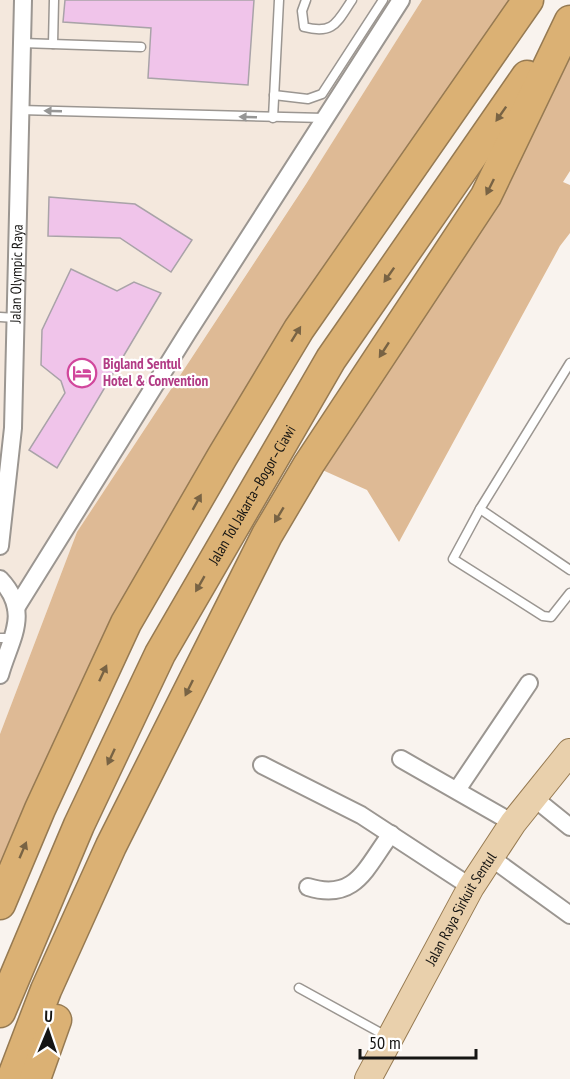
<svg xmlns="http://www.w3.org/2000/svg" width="570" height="1079" font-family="'PT Sans Narrow',sans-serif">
  <rect width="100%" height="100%" fill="#f9f3ee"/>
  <!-- built -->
  <path fill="#f4e8dd" d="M0,0H422L315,170L77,532L0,734Z"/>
  <!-- green -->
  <g fill="#deba95">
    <path d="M422,0H528L222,457L0,904V734L77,532L306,184Z"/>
    <path d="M570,21V171L563,182L570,185V233L560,246L399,542L367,490L309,464L486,196Z"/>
  </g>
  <!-- building -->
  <g fill="#f0c4ea" stroke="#a9a3a8" stroke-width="1.5">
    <path d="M65,0H254L248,85L148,78L151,28L63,22Z"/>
    <path d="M49,197L135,204L192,240L171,272L120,238L48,236Z"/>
    <path d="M71,269L117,291L134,282L161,293L57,468L29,450L65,393L61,381L41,365L42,330Z"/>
  </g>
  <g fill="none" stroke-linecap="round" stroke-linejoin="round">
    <!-- service casing -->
    <g stroke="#9b9691" stroke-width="11">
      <g id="service">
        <path d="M306,0L302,11L304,27C334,35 337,22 352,0"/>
        <path d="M22,43L141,47"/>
        <path d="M53,44L54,0"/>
        <path d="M274,95L308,99L322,94L383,0"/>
        <path d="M20,110L324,118"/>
        <path d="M273,118L279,0"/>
        <path d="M0,317L16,318"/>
        <path d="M570,363L480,509L570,570"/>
        <path d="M480,509L453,559L543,616L551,617L570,593"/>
        <path d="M0,638H15"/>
        <path d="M299,988L388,1037"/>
      </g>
    </g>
    <!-- minor casing -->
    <g stroke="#9b9691" stroke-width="20">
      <g id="minor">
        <path id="s1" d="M0,546L13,428L23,0"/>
        <path d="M16,608L188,332L401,0"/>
        <path d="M0,675C10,639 32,613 0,579"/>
        <path d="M401,759L513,823"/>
        <path d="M262,765L361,815L471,887"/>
        <path d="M457,790L529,683"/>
        <path d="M534,798L570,827"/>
        <path d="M490,857L570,915"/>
        <path d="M308,887C356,902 366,867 391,834"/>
      </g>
    </g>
    <!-- primary casing -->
    <g stroke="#967a52" stroke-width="28">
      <g id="primary">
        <path id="s2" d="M368,1079L471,887L513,823L570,752"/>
      </g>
    </g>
    <!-- motorway casing -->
    <g stroke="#967a52" stroke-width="33">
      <g id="motorway">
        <path d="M0,904L40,809L126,623L222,457L299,329L528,0"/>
        <path id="s3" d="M0,1012L79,825L160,654L331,359L527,76"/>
        <path d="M12,1079L46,990L111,846L267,535L309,464L486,196L570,21"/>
        <path d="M35,1079L56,1020"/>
      </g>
    </g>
    <!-- service -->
    <use href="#service" stroke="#fff" stroke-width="8"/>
    <!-- minor -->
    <use href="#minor" stroke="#fff" stroke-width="16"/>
    <!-- primary -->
    <use href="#primary" stroke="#e9d0ac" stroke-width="26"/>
    <!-- motorway -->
    <use href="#motorway" stroke="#dbb174" stroke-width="30"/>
  </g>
  <!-- one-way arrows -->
  <defs><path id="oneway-solid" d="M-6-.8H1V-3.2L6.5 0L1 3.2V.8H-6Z" transform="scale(1.5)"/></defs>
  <g fill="#969695">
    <use href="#oneway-solid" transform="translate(53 111) rotate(-178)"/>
    <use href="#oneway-solid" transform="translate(248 117) rotate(-178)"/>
  </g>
  <g fill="#786344">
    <use href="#oneway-solid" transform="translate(501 114) rotate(125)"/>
    <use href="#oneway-solid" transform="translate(490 187) rotate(116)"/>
    <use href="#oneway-solid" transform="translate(389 275) rotate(125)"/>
    <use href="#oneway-solid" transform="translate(296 334) rotate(-58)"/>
    <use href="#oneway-solid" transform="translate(384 350) rotate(123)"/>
    <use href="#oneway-solid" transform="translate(197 502) rotate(-61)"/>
    <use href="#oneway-solid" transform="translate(279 515) rotate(121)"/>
    <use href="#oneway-solid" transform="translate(200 584) rotate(120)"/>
    <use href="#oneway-solid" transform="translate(103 673) rotate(-65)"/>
    <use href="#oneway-solid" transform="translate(189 688) rotate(116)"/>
    <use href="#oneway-solid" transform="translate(111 757) rotate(115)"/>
    <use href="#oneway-solid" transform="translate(23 850) rotate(-67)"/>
  </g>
  <!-- icons -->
  <defs>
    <g id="hotel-ring" transform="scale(1.5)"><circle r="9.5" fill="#fff" stroke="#d1479c" stroke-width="1.5"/><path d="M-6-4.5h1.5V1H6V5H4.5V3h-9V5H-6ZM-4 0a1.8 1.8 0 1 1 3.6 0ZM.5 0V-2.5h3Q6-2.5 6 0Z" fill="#d1479c"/></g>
  </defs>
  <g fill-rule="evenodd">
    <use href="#hotel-ring" x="82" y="373"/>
  </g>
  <g text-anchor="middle" stroke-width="4.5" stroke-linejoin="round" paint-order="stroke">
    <!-- street labels -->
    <g font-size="15" fill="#161513" stroke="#fff">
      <text dy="5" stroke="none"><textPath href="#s1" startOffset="273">Jalan Olympic Raya</textPath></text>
      <text dy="5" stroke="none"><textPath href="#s3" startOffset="576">Jalan Tol Jakarta–Bogor–Ciawi</textPath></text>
      <text dy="5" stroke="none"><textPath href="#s2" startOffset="194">Jalan Raya Sirkuit Sentul</textPath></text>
    </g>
    <!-- hotel labels -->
    <g font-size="15" font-weight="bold" fill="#b23c85" stroke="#fff" text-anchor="start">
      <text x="103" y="369">Bigland Sentul<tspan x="103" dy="17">Hotel &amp; Convention</tspan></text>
    </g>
  </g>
  <!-- north arrow -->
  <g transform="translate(48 1031) rotate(2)" stroke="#ffffff" stroke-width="4.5" paint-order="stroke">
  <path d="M0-4.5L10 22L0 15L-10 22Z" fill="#161513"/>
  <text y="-9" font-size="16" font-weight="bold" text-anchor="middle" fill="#161513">U</text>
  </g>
  <!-- scale -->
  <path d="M360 1049v9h116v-9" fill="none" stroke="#161513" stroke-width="3"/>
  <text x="369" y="1049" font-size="18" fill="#161513" stroke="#ffffff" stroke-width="4.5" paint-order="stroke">50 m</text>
</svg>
